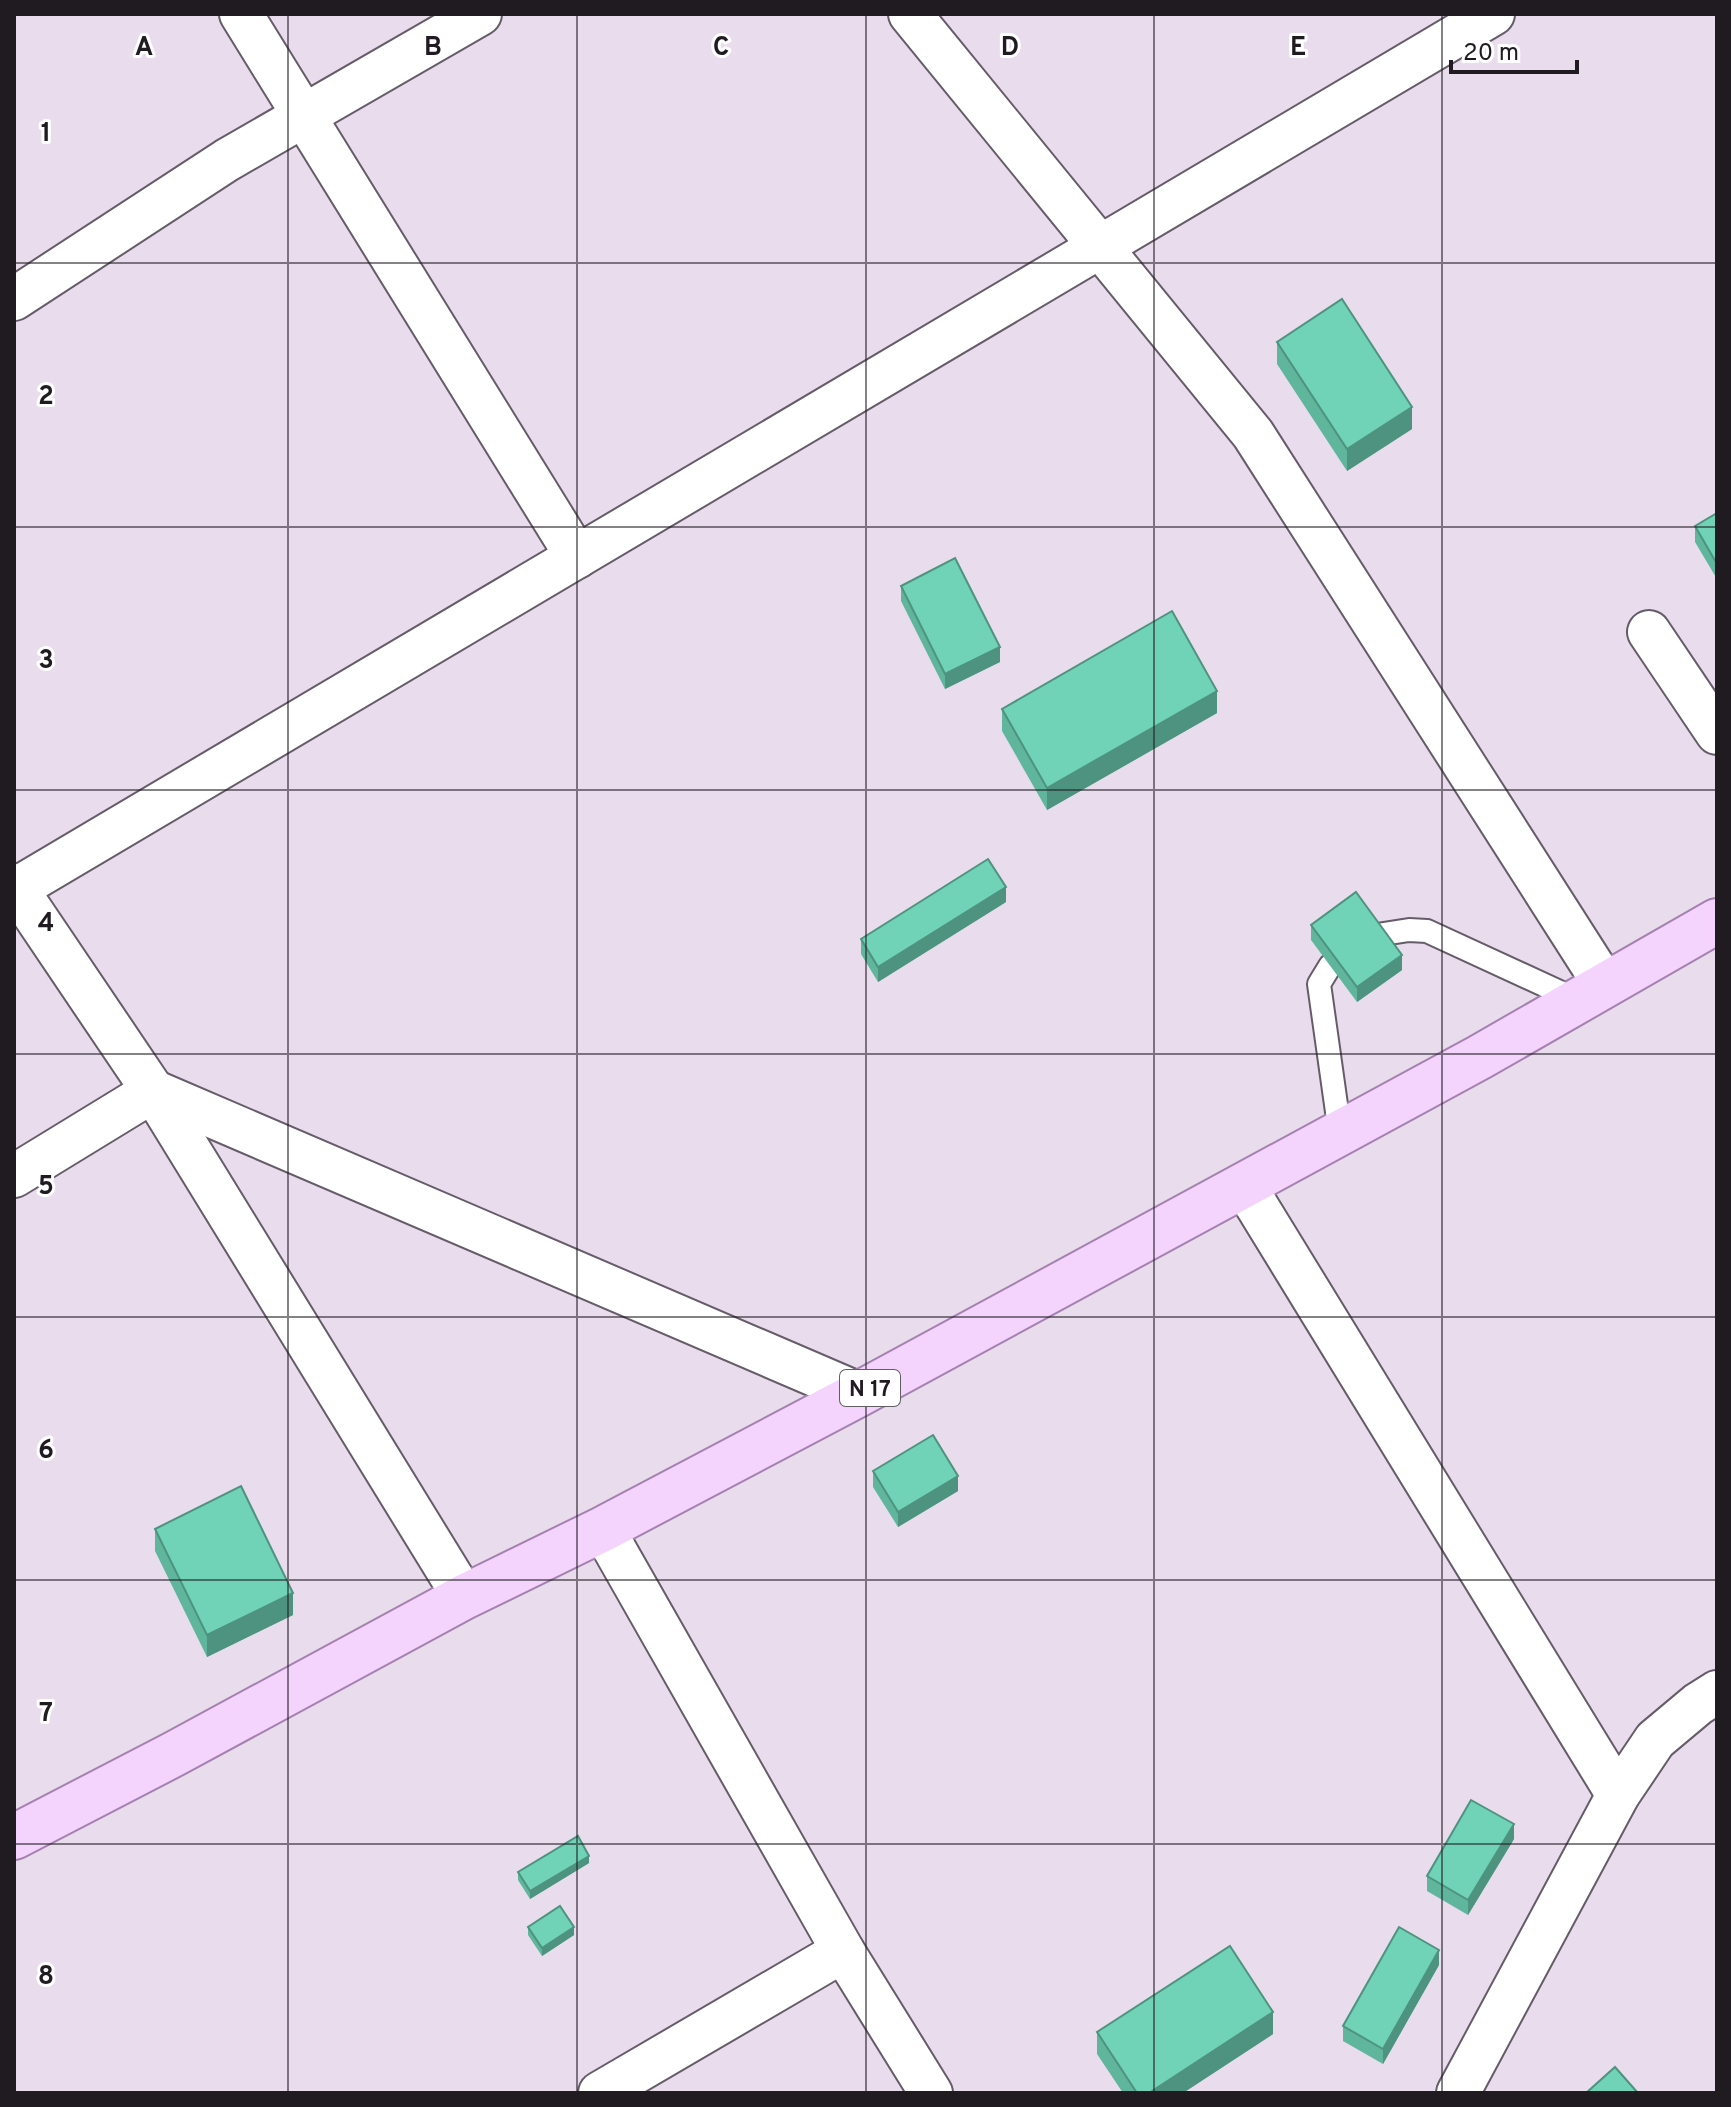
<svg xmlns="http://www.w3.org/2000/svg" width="1731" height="2107" font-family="Overpass,sans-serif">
  <rect width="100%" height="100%" fill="#e9dded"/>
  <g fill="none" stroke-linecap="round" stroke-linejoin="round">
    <!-- service casing -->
    <g stroke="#665c69" stroke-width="26">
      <g id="service">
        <path d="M1377,935L1409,930L1427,931L1579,1001"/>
        <path d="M1330,966L1319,984L1340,1133"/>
      </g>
    </g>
    <!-- minor casing -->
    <g stroke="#665c69" stroke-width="46">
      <g id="minor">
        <path d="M241,14L577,557"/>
        <path d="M910,14L1253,434L1605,985"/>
        <path d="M14,299L227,160L480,14"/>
        <path d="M1649,632L1717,733"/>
        <path d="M14,885L153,1091L464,1597"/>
        <path d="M16,889L1493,14"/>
        <path d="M14,1176L153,1091L859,1394"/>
        <path d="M1244,1185L1618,1795"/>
        <path d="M603,1529L843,1951L931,2093"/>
        <path d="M600,2093L843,1951"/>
        <path d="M1458,2093L1618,1795L1655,1740L1698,1704L1717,1692"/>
      </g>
    </g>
    <!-- primary casing -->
    <g stroke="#a581af" stroke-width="48">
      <path id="primary" d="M14,1837L174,1754L464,1597L603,1529L859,1394L1480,1057L1717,921"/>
    </g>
    <!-- service -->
    <use href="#service" stroke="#fff" stroke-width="22"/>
    <!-- minor -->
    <use href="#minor" stroke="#fff" stroke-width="42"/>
    <!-- primary -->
    <use href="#primary" stroke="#f4d4fd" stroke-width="44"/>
  </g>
  <!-- wall -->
  <g fill="#60b59d">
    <path d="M1277,342L1412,429L1347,471L1277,364Z"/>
    <path d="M1717,513V579L1695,542V526Z"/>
    <path d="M901,586L1000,662L945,689L901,601Z"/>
    <path d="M1002,709L1217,713L1047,810L1002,731Z"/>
    <path d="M1006,902L878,982L861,954V939Z"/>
    <path d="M1311,925L1402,970L1357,1002L1311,940Z"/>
    <path d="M873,1471L958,1491L898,1527L873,1487Z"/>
    <path d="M155,1529L293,1615L207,1657L155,1551Z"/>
    <path d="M1514,1839L1468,1915L1427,1891V1876Z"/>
    <path d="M589,1863L530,1899L518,1880V1872Z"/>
    <path d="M528,1927L574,1935L542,1956L528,1935Z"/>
    <path d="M1439,1965L1383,2064L1343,2041V2026Z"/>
    <path d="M1097,2032L1273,2034L1183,2093H1123L1097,2054Z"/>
  </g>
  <!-- shaded-wall -->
  <g fill="#4e937f">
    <path d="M1412,407V429L1347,471V449Z"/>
    <path d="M1000,647V662L945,689V674Z"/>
    <path d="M1217,691V713L1047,810V788Z"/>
    <path d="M1006,887V902L878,982V967Z"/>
    <path d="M1402,955V970L1357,1002V987Z"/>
    <path d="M958,1476V1491L898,1527V1512Z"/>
    <path d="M293,1593V1615L207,1657V1635Z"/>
    <path d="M1514,1824V1839L1468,1915V1900Z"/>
    <path d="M589,1856V1863L530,1899V1891Z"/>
    <path d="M574,1927V1935L542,1956V1948Z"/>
    <path d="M1439,1950V1965L1383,2064V2049Z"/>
    <path d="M1273,2012V2034L1183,2093H1149Z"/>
  </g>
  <!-- building -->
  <g fill="#70d2b6" stroke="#4e937f" stroke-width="2">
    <path d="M1342,299L1412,407L1347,449L1277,342Z"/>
    <path d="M1717,513V564L1695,526Z"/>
    <path d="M955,558L1000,647L945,674L901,586Z"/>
    <path d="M1172,611L1217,691L1047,788L1002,709Z"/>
    <path d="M988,859L1006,887L878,967L861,939Z"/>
    <path d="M1356,892L1402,955L1357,987L1311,925Z"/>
    <path d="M933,1435L958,1476L898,1512L873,1471Z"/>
    <path d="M241,1486L293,1593L207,1635L155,1529Z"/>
    <path d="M1471,1800L1514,1824L1468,1900L1427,1876Z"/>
    <path d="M578,1836L589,1856L530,1891L518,1872Z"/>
    <path d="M560,1906L574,1927L542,1948L528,1927Z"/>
    <path d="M1399,1927L1439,1950L1383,2049L1343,2026Z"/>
    <path d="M1230,1946L1273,2012L1149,2093H1137L1097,2032Z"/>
    <path d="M1615,2067L1638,2093H1586Z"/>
  </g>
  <!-- grid -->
  <path fill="none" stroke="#1f1b20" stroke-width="2" stroke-opacity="0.55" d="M288,14V2093M577,14V2093M866,14V2093M1154,14V2093M1442,14V2093M14,263H1717M14,527H1717M14,790H1717M14,1054H1717M14,1317H1717M14,1580H1717M14,1844H1717"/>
  <g text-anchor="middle" stroke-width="6" stroke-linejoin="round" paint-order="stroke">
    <!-- shield labels -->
    <rect fill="#fff" stroke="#625f63" stroke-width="2" x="840" y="1370" width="60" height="36" rx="6"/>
    <g font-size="22" font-weight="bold" fill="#1f1b20">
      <text x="870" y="1396">N 17</text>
    </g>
  </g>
  <g font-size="26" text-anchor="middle" font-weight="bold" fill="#1f1b20" stroke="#fff" stroke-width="6" stroke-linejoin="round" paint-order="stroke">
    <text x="144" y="55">A</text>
    <text x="433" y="55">B</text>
    <text x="721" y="55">C</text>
    <text x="1010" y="55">D</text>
    <text x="1298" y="55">E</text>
    <text x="46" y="141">1</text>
    <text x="46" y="404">2</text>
    <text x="46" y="668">3</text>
    <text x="46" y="931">4</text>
    <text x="46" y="1194">5</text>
    <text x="46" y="1458">6</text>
    <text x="46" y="1721">7</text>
    <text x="46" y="1984">8</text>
  </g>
  <!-- border -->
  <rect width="1731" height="2107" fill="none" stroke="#1f1b20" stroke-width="32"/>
  <!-- scale -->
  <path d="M1451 60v12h126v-12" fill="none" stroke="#1f1b20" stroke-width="4"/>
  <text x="1463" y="60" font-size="24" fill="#1f1b20" stroke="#ffffff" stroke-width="6" paint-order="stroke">20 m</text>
</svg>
